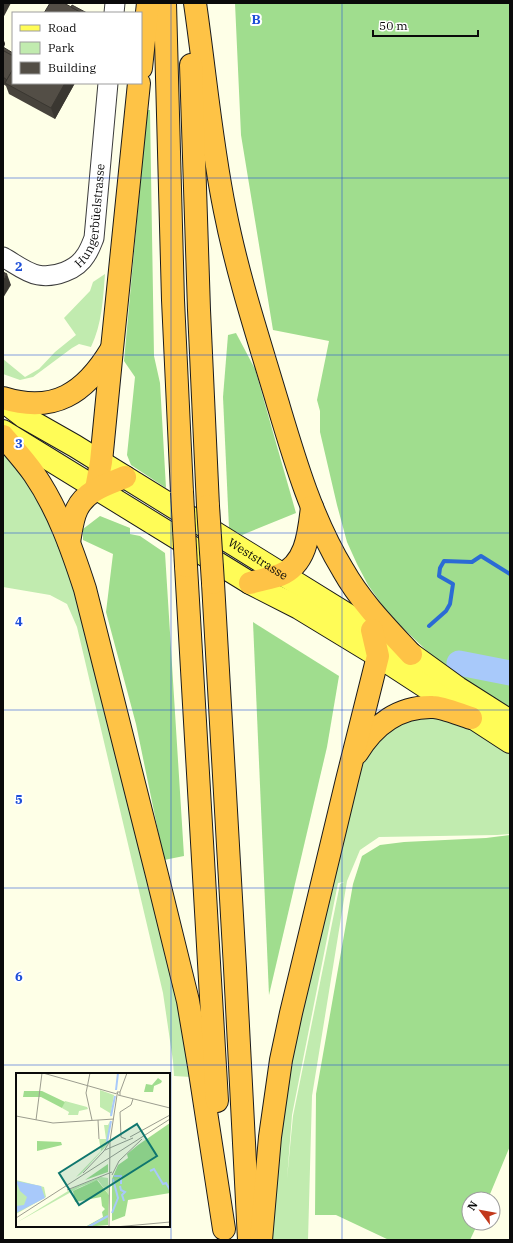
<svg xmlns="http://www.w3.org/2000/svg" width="513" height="1243" font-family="'IBM Plex Serif',serif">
  <rect width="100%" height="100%" fill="#feffe7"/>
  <!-- green -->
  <g fill="#c1ebaf" fill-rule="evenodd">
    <path d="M105,274C103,299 102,324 91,347L79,344L72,348L33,377L20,380L3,374V359L25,377L39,369L55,352L76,335L64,318L90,291L93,282Z"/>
    <path d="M3,450L33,489L54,528L76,585L178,1000L191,1077L174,1076L173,1061L163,993L77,627L67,604L50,595L3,587Z"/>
    <path d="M413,714H443L465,725L510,753V834L497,835L379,837L360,850L347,881L312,1096L308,1240H272L273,1187L284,1090L352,791L362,760L381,733ZM344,882L340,884L293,1116L287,1179L292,1115L338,883Z"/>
  </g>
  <!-- forest -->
  <g fill="#a0dd8e">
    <path d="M235,3H510V710L458,676L427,651L403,628L383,606L368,585L357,564L347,542L337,505L320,432V411L317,400L329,341L273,330L241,135Z"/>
    <path d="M147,110H150L154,356L160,383L166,488L131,465L127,455L135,377L124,361Z"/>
    <path d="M236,333L255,369L296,513L242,535L229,528L223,397L228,335Z"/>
    <path d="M100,516L130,528V534L140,536L165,553L184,856L164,860L136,724L106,612L113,554L83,540V529Z"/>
    <path d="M253,622L339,676L327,747L269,995Z"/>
    <path d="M510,835V1146L488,1199H469V1223H478L470,1240H389L336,1215H315L316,1094L353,884L362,856L380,845L404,842L486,838Z"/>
  </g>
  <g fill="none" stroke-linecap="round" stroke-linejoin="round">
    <!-- stream -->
    <path stroke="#2b6bd5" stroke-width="4" d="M429,626L446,611L450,604L453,584L439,576L440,568L444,561L472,562L481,556L510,574"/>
    <!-- river -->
    <path stroke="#a8c9fa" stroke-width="25" d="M459,663L510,673"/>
    <!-- minor casing -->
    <g stroke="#3d3d3d" stroke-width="21">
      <g id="minor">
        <path d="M114,13L115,3"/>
        <path id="s1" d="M3,257C14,263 26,273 38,275C55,278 77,270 86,255C90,249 92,243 94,238L108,83"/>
      </g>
    </g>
    <!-- major casing -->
    <g stroke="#1b1b1b" stroke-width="24">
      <g id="major">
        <path id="s2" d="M3,401L24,417L75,446L411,654L458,688L510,721"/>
        <path d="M3,431L250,583L299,608L378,656L510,742"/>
      </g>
    </g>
    <!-- highway casing -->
    <g stroke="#1b1b1b" stroke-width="24">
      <g id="highway">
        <path d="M165,3L173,300L182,492"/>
        <path d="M195,3C205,72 211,143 225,211C238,277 259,340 278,404C295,461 312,519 343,570C361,602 387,628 411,654"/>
        <path d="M191,65L199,310L208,506"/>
        <path d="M141,68L148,3"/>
        <path d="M3,398C54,414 85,393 111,350"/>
        <path d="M3,436C14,449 25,461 34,474C58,509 72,549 85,589L157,875L188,1001L199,1066L224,1229"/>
        <path d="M96,489L101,462L112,349L139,83"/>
        <path d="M69,542C71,532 72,519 77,509C86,490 108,484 125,477"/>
        <path d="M186,566L217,1101"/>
        <path d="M213,583L235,968L249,1240"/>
        <path d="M250,583C260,580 271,578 280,575C307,564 309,532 312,507"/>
        <path d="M357,753C374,725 399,706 433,707C442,707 461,715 471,718"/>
        <path d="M261,1240L270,1137L281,1060L291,1013L347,780L378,656L372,630"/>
      </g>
    </g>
    <!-- minor -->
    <use href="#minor" stroke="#fff" stroke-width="19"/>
    <!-- major -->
    <use href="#major" stroke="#fffc57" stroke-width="22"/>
    <!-- highway -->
    <use href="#highway" stroke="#fec346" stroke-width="22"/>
    <!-- highway-bridge casing -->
    <g stroke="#1b1b1b" stroke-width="24" stroke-linecap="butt">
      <g id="highway-bridge">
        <path d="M182,492L186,566"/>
        <path d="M208,506L213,583"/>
      </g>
    </g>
    <!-- highway-bridge -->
    <use href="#highway-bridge" stroke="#fec346" stroke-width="22"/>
  </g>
  <!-- wall -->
  <path fill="#47433c" d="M3,38L5,44L4,47L13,83H75L55,119L9,94L6,86L3,84Z"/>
  <!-- shaded-wall -->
  <g fill="#3a3731">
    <path d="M3,3H11L3,18Z"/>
    <path d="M3,38L5,44L3,48Z"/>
    <path d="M65,83H75L55,119L51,108Z"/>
    <path d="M7,274L11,285L3,298V281Z"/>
  </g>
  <!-- building -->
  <g fill="#534e46" stroke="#3a3731">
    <path d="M50,3H64L82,13H44Z"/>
    <path d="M72,5L87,13H82L71,7Z"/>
    <path d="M3,47L13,53V56L4,51L3,53Z"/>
    <path d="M4,51L13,56V69L7,80L3,77V53Z"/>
    <path d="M13,69V83H65L51,108L5,83Z"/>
    <path d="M3,272L7,274L3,281Z"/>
  </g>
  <!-- grid -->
  <path fill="none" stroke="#1d4ed8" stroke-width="1" stroke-opacity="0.55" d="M171,3V1240M342,3V1240M3,178H510M3,355H510M3,533H510M3,710H510M3,888H510M3,1065H510"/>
  <g text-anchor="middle" stroke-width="4" stroke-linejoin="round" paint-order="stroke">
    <!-- street labels -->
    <g font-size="12" fill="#0a0a0a" stroke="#fff">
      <text dy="4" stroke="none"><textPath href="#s1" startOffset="134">Hungerbüelstrasse</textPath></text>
      <text dy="4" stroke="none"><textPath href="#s2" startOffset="300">Weststrasse</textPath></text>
    </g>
  </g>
  <!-- overview -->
  <g transform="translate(16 1073)">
    <rect width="154" height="154" fill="#feffe7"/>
    <path d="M84,17L98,22L94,45V40L84,34ZM49,28L71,34L72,36L63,38L62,42H52L53,39L46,35ZM94,48L91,72L65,101L60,104L85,78L83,66H90L88,52H92ZM85,104L92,105L93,122L82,107L64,114L0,150L57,115ZM0,107L28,114L30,124L0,141Z" fill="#c1ebaf"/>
    <path d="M142,5L146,8L145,10L138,13L137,19H128L130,11L136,12ZM8,18H26L49,29L46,35L25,24H7ZM154,50V120L112,127L109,143L96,148V106L102,92L112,85L111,81L122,72ZM21,68L45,69L46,72L21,78ZM92,91V99L69,107ZM81,107L93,122L92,152L69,154L87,144L86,139L89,136L86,133L85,124L59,129L57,118Z" fill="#a0dd8e"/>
    <path d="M0,108L25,113L29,125L0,140V133L8,132L11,124L4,118Z" fill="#a8c9fa"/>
    <path fill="none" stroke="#a8c9fa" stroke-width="2" d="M100,17L102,0M95,43L99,23M91,69L95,48M134,98L138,96L147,111L150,110L154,117M98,103H105V111M104,113L105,117L109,119L106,122L108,128M96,140L102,125L97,106M72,154L92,143"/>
    <path fill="none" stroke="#9c9d8f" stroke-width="1" d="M27,0L101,21M74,0L70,20L76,47M104,19L111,0M104,22V19H101L102,22L154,35M0,43L37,50L98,46M20,47L26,0M82,47L83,66M114,64L154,42M110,66L105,64L104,39L115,32L117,26M89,77L117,65M67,100L88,78L94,68M96,102L103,88L126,66M51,117L96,99M0,145L154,46M93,153L94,68L101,22M99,154L154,149"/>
    <path fill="#0f766e" fill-opacity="0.15" stroke="#0f766e" stroke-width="2" d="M121,51L141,83L63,132L43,100Z"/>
    <rect width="154" height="154" fill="none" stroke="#0a0a0a" stroke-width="2"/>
  </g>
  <g font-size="13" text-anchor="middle" font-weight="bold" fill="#1d4ed8" stroke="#fff" stroke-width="4" stroke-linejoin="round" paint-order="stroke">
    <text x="256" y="24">B</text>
    <text x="19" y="271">2</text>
    <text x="19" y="448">3</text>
    <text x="19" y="626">4</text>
    <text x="19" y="804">5</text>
    <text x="19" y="981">6</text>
  </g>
  <!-- border -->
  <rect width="513" height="1243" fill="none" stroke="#0a0a0a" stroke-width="8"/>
  <!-- legend -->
  <rect x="12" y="12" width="130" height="72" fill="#ffffff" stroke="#9d9d9d"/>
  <rect x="20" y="25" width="20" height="6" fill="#fffc57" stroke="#9d9d9d"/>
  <text x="48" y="32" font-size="12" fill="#0a0a0a">Road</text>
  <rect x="20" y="42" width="20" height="12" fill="#c1ebaf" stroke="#9d9d9d"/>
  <text x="48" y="52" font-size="12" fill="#0a0a0a">Park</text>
  <rect x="20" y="62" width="20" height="12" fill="#534e46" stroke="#9d9d9d"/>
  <text x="48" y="72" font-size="12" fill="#0a0a0a">Building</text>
  <!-- north arrow -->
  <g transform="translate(481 1211) rotate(302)"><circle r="19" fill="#ffffff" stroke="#9d9d9d"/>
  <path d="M0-3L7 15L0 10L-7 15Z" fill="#c2381b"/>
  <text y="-6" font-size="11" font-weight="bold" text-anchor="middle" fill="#0a0a0a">N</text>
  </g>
  <!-- scale -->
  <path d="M373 30v6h105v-6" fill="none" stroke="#0a0a0a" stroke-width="2"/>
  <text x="379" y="30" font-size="12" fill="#0a0a0a" stroke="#ffffff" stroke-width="3" paint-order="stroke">50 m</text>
</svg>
